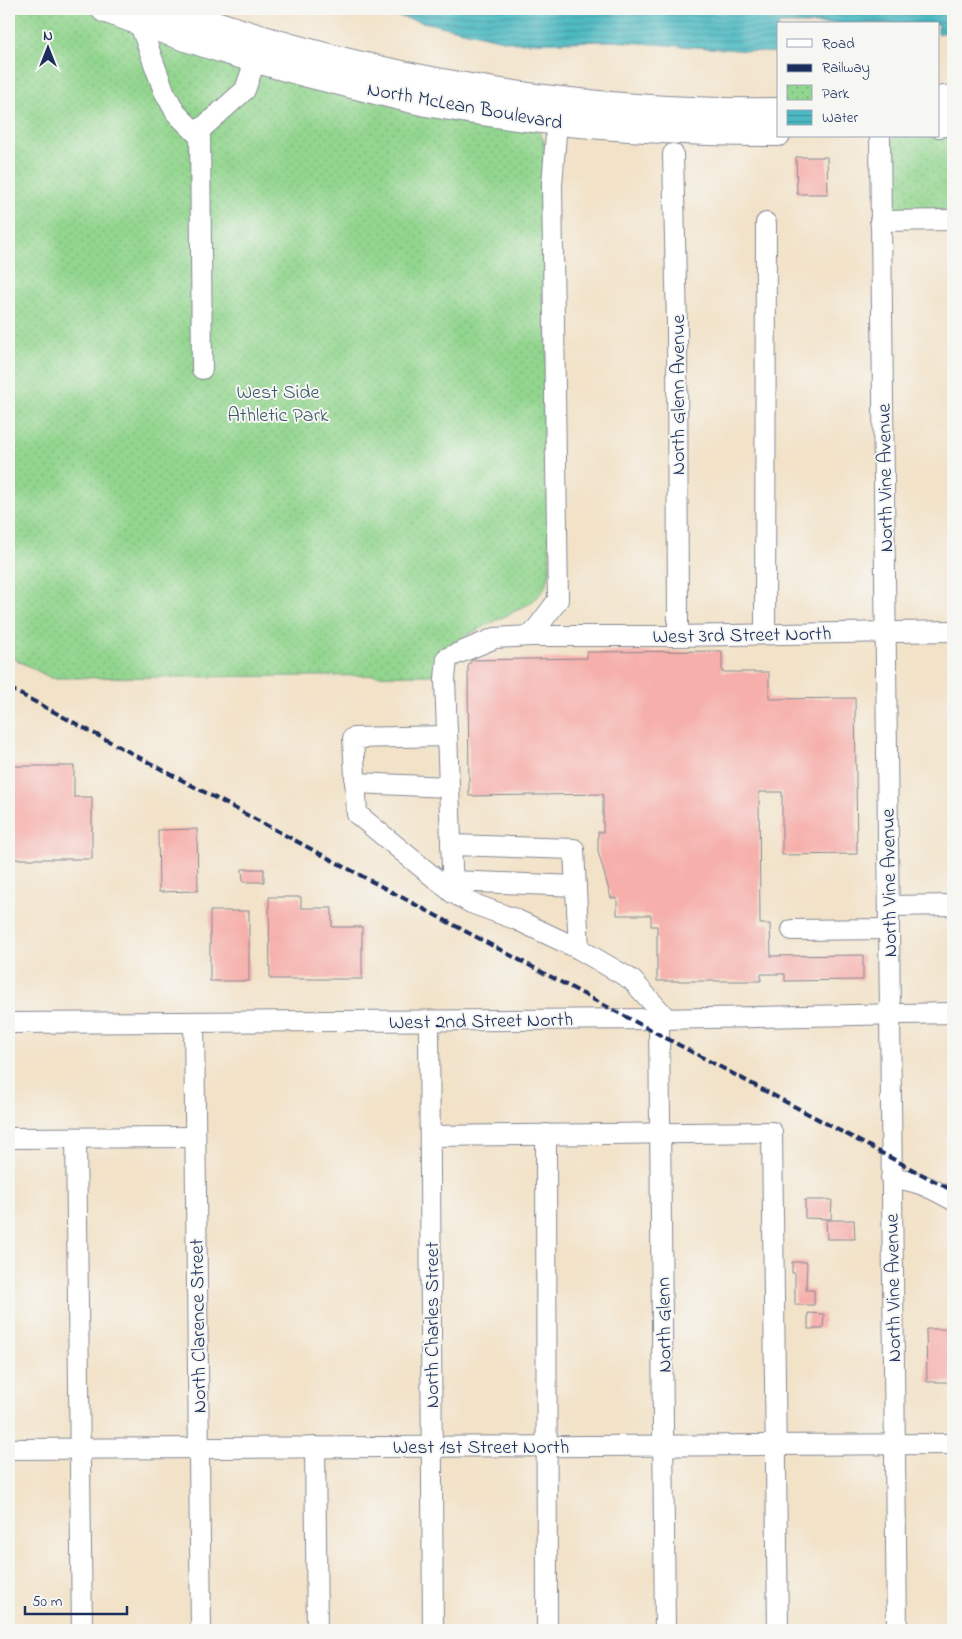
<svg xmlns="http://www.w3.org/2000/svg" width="962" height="1639" font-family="'Indie Flower',sans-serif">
  <defs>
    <pattern id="park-dots" width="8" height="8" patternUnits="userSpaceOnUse" patternTransform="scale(1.25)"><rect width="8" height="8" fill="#92d58e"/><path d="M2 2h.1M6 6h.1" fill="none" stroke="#7db77d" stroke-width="1.8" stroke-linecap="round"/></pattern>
    <pattern id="water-rules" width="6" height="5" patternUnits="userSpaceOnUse" patternTransform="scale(1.25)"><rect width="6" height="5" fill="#4ab9c1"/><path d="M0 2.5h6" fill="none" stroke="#3d97a0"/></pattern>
  </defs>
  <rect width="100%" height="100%" fill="#f6f6f2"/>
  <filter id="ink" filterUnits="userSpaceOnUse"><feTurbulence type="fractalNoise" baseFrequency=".02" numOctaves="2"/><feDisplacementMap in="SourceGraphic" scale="10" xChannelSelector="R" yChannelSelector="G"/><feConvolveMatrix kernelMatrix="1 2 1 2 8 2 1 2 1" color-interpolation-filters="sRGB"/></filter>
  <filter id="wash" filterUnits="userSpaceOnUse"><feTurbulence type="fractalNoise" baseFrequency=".0096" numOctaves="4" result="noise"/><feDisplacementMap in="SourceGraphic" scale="20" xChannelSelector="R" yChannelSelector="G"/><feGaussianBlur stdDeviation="1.12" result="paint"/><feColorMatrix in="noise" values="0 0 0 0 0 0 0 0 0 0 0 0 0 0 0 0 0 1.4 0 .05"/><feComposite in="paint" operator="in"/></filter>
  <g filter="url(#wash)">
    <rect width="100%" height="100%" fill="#f2e2c8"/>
    <!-- park -->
    <g fill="url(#park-dots)" stroke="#568276">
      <path d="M9,9H92L538,129L544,141L550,571C546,588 543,593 529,604L452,643L441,653L432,675L51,678L9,656Z"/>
      <path d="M953,129V210L887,211L888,142L896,136H938Z"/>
    </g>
    <!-- water -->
    <path fill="url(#water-rules)" stroke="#327490" d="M365,9H953V31L938,34V24H778V53L612,41L516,43Z"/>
    <g id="blocks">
      <!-- building -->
      <g fill="#f6afaa">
        <path d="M796,157H827L828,194H797Z"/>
        <path d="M722,651V672H769V699L855,698L857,854L782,855V792H759L760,924H770L771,956L863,955V980L785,981V974H761V981H657V926H651V915H617V898H611L598,851V832H603V794L469,796L468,666L472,660L587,658V652Z"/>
        <path d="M9,766H74V797H92V859H9Z"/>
        <path d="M197,829L198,891L159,892L158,830Z"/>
        <path d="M242,869H264V882H243Z"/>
        <path d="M269,897H301V908H332V927H362V979H270Z"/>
        <rect x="210" y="911" width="39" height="70"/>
        <path d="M805,1200H832L831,1219L805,1218Z"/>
        <path d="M826,1220H854L855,1239H827Z"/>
        <path d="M792,1262H807L806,1290H814V1305H795V1273H792Z"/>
        <path d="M808,1313L824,1314L823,1329H808Z"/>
        <path d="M926,1329H953V1382H927Z"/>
      </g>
    </g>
  </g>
  <g filter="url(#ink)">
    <use href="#blocks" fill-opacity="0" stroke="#868893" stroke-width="1"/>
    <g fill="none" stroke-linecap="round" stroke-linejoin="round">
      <!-- minor casing -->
      <g stroke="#868893" stroke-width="22">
        <g id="minor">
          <path d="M139,22L164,91L176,113L200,137"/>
          <path d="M880,136L897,1630"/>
          <path d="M673,154L677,325L678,636"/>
          <path d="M880,221L953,220"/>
          <path d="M202,369L200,130L245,90L255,61"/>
          <path d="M765,634L766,223"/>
          <path d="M531,636L558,600L552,185L557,122"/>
          <path d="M447,736L353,738L357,814L453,893"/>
          <path d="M355,783L449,787"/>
          <path d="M451,845L574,849L579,949"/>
          <path d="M451,881L576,886"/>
          <path d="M889,906L953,905"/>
          <path d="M792,930L889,929"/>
          <path d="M659,1019L665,1630"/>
          <path d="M667,1019L632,980L579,949L515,919L471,903L453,893L445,679L447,658L495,638L531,636H678L953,631"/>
          <path d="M429,1021L433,1630"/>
          <path d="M194,1022L201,1630"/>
          <path d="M9,1023L659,1019L953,1013"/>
          <path d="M546,1134L547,1630"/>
          <path d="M430,1136L772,1132L778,1630"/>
          <path d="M9,1138L195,1137"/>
          <path d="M76,1138L82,1630"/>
          <path d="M891,1178C917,1180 931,1188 953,1200"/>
          <path d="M315,1447L317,1630"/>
          <path d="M9,1449L953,1444"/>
        </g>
      </g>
      <!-- major casing -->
      <g stroke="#868893" stroke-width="28">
        <g id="major">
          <path d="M104,9C186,40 270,66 356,86C379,92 402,98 426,103C542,124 660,133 778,133"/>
          <path d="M171,9C366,78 572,114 778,111"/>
          <path d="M938,100L953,98"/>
          <path d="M938,124L953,122"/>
        </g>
      </g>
      <!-- minor -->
      <use href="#minor" stroke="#fff" stroke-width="20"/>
      <!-- major -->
      <use href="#major" stroke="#fff" stroke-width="26"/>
      <!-- rail -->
      <path stroke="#1b2f5e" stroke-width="4" stroke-dasharray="8 4" stroke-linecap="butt" d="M9,688L953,1191"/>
    </g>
  </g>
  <g text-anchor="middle" stroke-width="4" stroke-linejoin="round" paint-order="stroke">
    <!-- street labels -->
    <g font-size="20" fill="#1b2f5e" stroke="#f6f6f2">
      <text transform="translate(465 105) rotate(10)" y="7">North McLean Boulevard</text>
      <text transform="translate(677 395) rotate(-90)" y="7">North Glenn Avenue</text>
      <text transform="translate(884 478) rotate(-91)" y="7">North Vine Avenue</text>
      <text transform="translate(742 634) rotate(-1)" y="7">West 3rd Street North</text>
      <text transform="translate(888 883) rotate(-91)" y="7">North Vine Avenue</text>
      <text transform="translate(481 1020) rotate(-1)" y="7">West 2nd Street North</text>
      <text transform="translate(892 1288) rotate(-91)" y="7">North Vine Avenue</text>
      <text transform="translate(431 1325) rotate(-90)" y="7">North Charles Street</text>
      <text transform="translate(663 1325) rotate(-91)" y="7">North Glenn</text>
      <text transform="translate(197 1326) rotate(-91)" y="7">North Clarence Street</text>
      <text x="481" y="1453">West 1st Street North</text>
    </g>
    <!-- park labels -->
    <g font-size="20" fill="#39586a" stroke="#f6f6f2">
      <text x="278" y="398">West Side<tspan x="278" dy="23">Athletic Park</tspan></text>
    </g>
  </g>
  <!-- margin -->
  <rect width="962" height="1639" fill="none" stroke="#f6f6f2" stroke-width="30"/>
  <!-- legend -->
  <rect x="777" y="22" width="162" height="115" fill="#f6f6f2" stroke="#9ea6b7"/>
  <rect x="787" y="39" width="25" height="8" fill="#ffffff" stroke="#9ea6b7"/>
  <text x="822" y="48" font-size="15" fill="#1b2f5e">Road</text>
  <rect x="787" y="64" width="25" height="8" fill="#1b2f5e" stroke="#9ea6b7"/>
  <text x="822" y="72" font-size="15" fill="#1b2f5e">Railway</text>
  <rect x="787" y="85" width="25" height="15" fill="url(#park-dots)" stroke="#9ea6b7"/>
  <text x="822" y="98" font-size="15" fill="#1b2f5e">Park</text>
  <rect x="787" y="110" width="25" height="15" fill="url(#water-rules)" stroke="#9ea6b7"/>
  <text x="822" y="122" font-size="15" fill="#1b2f5e">Water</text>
  <!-- north arrow -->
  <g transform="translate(48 48)" stroke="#f6f6f2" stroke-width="4" paint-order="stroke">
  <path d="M0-4L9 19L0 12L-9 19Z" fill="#1b2f5e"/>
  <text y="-8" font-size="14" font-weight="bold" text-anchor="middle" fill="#1b2f5e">N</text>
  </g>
  <!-- scale -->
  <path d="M25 1606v8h102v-8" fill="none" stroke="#1b2f5e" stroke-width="2.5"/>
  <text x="32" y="1606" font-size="15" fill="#1b2f5e" stroke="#f6f6f2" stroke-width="4" paint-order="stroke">50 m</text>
</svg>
